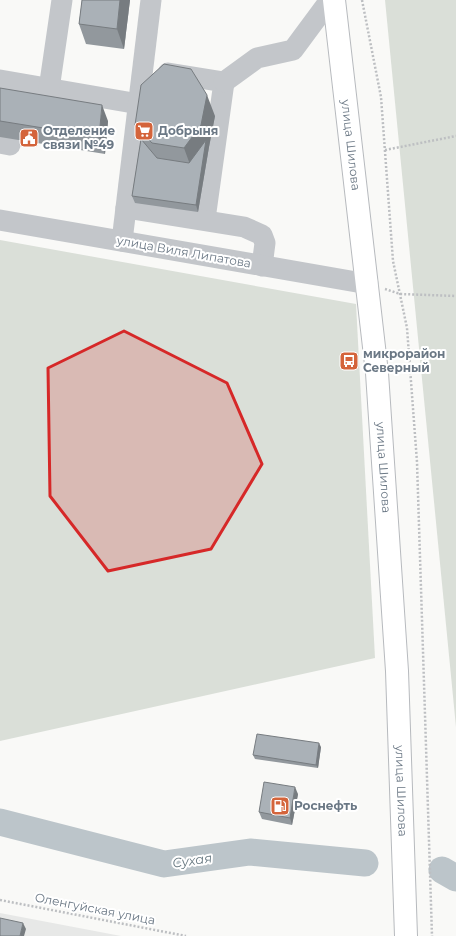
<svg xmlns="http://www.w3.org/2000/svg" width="456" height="936" font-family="Montserrat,sans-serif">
  <rect width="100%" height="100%" fill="#f9f9f7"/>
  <!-- built -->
  <path fill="#e7e8e7" d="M0,913L121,936H0Z"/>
  <!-- green -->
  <g fill="#dadfd8">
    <path d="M385,0H456V727Z"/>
    <path d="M0,240L356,304L375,658L0,741Z"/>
  </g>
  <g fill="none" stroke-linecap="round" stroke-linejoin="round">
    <!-- river -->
    <g stroke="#bcc5ca" stroke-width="27">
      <path d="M0,822L164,864L250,852L365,863"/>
      <path d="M442,870L456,878"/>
    </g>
    <!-- major casing -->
    <g stroke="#b7babe" stroke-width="24">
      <g id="major">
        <path id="s1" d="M334,0L377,373L397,671L406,936"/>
      </g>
    </g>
    <!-- path -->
    <g stroke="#bdbfc2" stroke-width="2.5" stroke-dasharray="2 2" stroke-linecap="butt">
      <path d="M362,0L381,97L393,261L407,328L417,462L432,936"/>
      <path d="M385,150L456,136"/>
      <path d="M385,289L400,294L456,296"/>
      <path d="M0,900L186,936"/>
    </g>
    <!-- minor -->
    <g stroke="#c3c6ca" stroke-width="21">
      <path d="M168,73L224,82L205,219"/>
      <path d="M0,80L139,104"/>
      <path d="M224,82L257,58L293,50L330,0"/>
      <path d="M49,89L62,0"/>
      <path d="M0,143L10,145"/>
      <path d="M126,208L244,227L262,235L265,243L262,266"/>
      <path d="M0,220L368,284"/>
      <path d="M122,241L151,0"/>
    </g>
    <!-- major -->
    <use href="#major" stroke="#fff" stroke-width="22"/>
  </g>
  <!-- wall -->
  <g fill="#92989d">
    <path d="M82,0H130L124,49L86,44L79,24Z"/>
    <path d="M0,88L108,121L105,154L0,137Z"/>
    <path d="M215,116L209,147L198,212L135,203L132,196L141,139L135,125Z"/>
    <path d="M321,747L318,768L255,759L253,755Z"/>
    <path d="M298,794L292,825L262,819L259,812Z"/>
  </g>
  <!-- shaded-wall -->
  <g fill="#777c80">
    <path d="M120,0H130L124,49L117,29Z"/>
    <path d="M207,95L215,116L209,147L198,212L196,205L192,170L184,148Z"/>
    <path d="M102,105L108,121L105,154L99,137Z"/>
    <path d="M319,743L321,747L318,768L316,765Z"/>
    <path d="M295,787L298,794L292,825L290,818Z"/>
    <path d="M23,923L26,929L24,936H20Z"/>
  </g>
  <!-- building -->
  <g fill="#aab1b7" stroke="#777c80">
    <path d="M82,0H120L117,29L79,24Z"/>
    <path d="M164,64L191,69L207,95L201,125L184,148L152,143L135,125L141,85Z"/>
    <path d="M0,88L102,105L99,137L0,121Z"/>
    <path d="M141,139L157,158L189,163L206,140L196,205L132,196Z"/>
    <path d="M257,734L319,743L316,765L253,755Z"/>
    <path d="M264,782L295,787L290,818L259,812Z"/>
    <path d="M0,918L23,923L20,936H0Z"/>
  </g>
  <!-- marked area -->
  <path fill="#d62828" fill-opacity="0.2" stroke="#d62828" stroke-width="3" stroke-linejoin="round" d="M124,331L227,383L262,464L211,549L108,571L50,496L48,368Z"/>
  <!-- icons -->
  <defs>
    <g id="supermarket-square" transform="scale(1)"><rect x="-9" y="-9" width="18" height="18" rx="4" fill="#d4643b" stroke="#fff"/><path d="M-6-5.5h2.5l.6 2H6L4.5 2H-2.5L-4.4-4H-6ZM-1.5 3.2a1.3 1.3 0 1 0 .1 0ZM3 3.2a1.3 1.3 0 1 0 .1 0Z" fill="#fff"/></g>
    <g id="civic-square" transform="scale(1)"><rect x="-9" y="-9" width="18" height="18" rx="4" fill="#d4643b" stroke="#fff"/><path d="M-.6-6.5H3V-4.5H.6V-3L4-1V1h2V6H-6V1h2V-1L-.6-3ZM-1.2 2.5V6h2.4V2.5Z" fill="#fff"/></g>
    <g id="bus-square" transform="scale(1)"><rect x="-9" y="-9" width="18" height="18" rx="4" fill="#d4643b" stroke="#fff"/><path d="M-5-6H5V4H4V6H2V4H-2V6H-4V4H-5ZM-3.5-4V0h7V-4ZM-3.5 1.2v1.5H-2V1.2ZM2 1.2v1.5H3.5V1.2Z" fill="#fff"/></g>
    <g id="fuel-square" transform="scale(1)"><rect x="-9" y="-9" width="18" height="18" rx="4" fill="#d4643b" stroke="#fff"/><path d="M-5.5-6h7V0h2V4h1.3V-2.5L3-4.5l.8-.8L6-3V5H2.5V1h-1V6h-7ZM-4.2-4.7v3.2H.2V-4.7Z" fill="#fff"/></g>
  </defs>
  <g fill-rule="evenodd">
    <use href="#supermarket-square" x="144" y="131"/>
    <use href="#civic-square" x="29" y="138"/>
    <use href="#bus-square" x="349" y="361"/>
    <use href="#fuel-square" x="280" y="806"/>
  </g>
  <g text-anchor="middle" stroke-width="4" stroke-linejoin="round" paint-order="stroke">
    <!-- poi labels -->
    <g font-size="12" font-weight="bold" fill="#6b7885" stroke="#fff" text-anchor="start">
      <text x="43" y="135">Отделение<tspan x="43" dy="14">связи №49</tspan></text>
      <text x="158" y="135">Добрыня</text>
      <text x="363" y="358">микрорайон<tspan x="363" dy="14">Северный</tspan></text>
      <text x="294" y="810">Роснефть</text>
    </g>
    <!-- street labels -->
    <g font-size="12" fill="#6b7885" stroke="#fff">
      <text dy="4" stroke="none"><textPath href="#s1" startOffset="146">улица Шилова</textPath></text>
      <text transform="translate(184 252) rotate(10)" y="4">улица Виля Липатова</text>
      <text dy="4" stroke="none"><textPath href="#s1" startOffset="470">улица Шилова</textPath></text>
      <text dy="4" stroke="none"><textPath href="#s1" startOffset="794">улица Шилова</textPath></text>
      <text transform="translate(95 909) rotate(11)" y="4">Оленгуйская улица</text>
    </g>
    <!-- water labels -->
    <g font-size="13" font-style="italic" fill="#677880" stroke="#fff">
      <text transform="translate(192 860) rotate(-8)" y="5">Сухая</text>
    </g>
  </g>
</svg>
